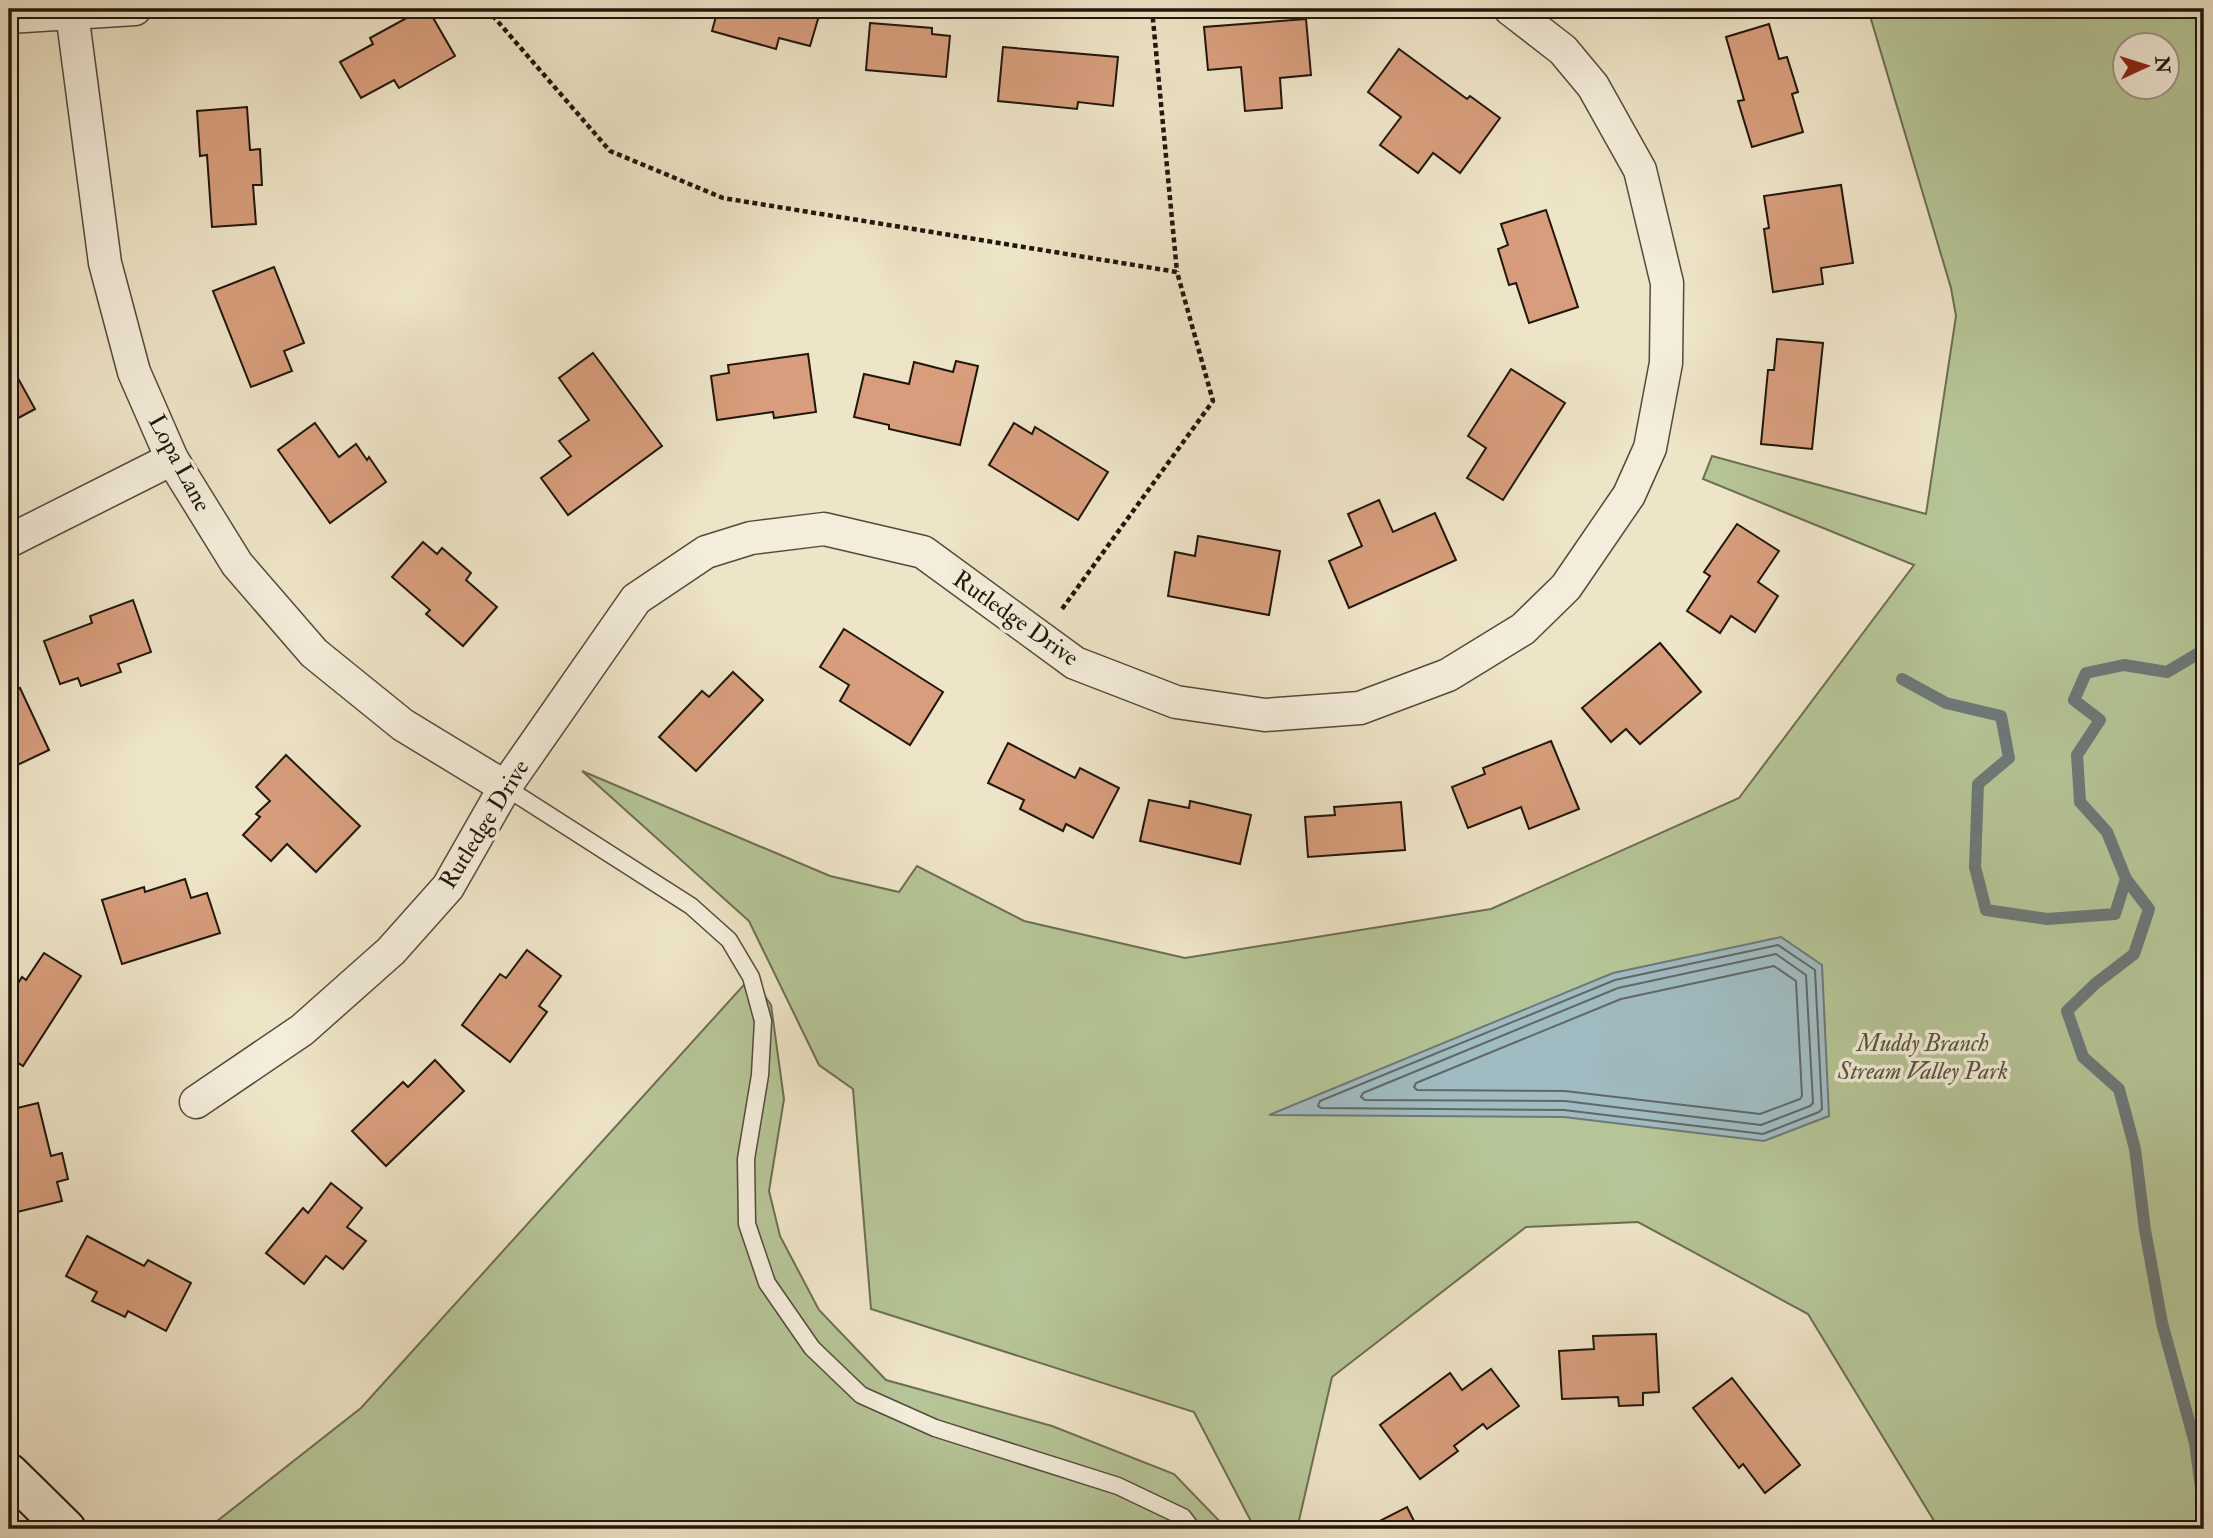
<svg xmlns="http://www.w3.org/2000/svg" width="2213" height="1538" font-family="'IM FELL Double Pica',serif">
  <rect width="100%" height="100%" fill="#eee4c7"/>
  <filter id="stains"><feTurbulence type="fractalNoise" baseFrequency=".00286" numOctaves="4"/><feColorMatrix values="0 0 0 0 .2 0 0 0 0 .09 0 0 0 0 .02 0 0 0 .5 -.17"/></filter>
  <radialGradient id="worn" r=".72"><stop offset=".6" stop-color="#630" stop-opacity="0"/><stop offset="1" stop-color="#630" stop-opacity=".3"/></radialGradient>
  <!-- green -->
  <g fill="#b6c597" stroke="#6c6e52" stroke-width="2" fill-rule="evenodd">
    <path d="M1868,9H2204V1529H1939L1808,1314L1638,1222L1526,1227L1332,1377L1297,1529H1255L1194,1412L871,1309L853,1089L819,1065L749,921L582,771L830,876L899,892L917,866L1024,921L1185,958L1491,909L1739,798L1914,565L1703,479L1712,456L1926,514L1956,316L1951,288ZM2126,46H2168V88H2126Z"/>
    <path d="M751,977L771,1005L784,1099L769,1191L780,1236L819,1310L886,1380L1052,1426L1174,1474L1227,1529H207L361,1408Z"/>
  </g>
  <!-- water -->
  <path fill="#a0bbc1" stroke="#6d7979" stroke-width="2" d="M1781,937L1822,965L1829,1116L1764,1141L1564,1117L1269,1115L1613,973Z"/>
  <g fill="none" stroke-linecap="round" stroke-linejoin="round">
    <!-- shore -->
    <g stroke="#606866" stroke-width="2">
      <path d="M1778,945L1815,970L1822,1109L1819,1112L1763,1134L1564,1110L1321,1108L1318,1106L1320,1101L1615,980Z"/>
      <path d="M1776,954L1806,975L1813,1103L1810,1106L1761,1125L1565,1101L1365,1100L1361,1097L1363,1093L1618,988Z"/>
      <path d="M1774,966L1796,981L1802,1096L1800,1099L1760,1114L1565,1091L1417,1090L1414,1087L1416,1083L1621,999Z"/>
    </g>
    <!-- stream -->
    <g stroke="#6d7979" stroke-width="12">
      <path d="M2204,650L2167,672L2124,665L2086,673L2074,700L2100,720L2077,755L2080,802L2107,832L2126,879L2149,909L2134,954L2095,984L2067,1011L2083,1057L2119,1089L2135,1149L2145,1230L2162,1323L2195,1443L2204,1510"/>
      <path d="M1902,679L1946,703L2001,716L2009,758L1978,784L1975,867L1986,910L2047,919L2115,914L2126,879"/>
    </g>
  </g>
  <!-- building -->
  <g fill="#d79d7c" stroke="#21160c" stroke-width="2">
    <path d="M423,9H428L455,56L399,88L394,80L361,98L340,62L373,44L370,38Z"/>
    <path d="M718,9H821L810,46L779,38L776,49L712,31Z"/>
    <path d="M1306,19L1311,75L1280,78L1282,108L1245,111L1241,67L1208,70L1204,27Z"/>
    <path d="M870,23L932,28V34L950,36L946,77L866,70Z"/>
    <path d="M1769,24L1779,59L1787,57L1798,92L1792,94L1803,132L1752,147L1738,101L1744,100L1726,37Z"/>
    <path d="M1003,47L1118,57L1113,106L1078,102L1077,109L998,101Z"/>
    <path d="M1399,49L1467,99L1470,96L1500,118L1460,173L1433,153L1418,173L1380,145L1401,117L1368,92Z"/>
    <path d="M247,107L250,150L260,149L262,185H253L256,224L212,227L207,155L200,156L197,111Z"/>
    <path d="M1841,185L1853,263L1821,268L1823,284L1773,292L1764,229L1769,228L1764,196Z"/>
    <path d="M1546,210L1578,307L1529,323L1516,283L1509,285L1498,249L1508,245L1501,224Z"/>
    <path d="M274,267L304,343L284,351L292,371L251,387L213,291Z"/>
    <path d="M1777,339L1823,343L1812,449L1761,444L1768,370H1774Z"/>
    <path d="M593,353L662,446L568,515L541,478L571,456L559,441L589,420L559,378Z"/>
    <path d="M808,354L816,412L774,418L773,412L717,420L711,376L729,373L728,365Z"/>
    <path d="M956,361L978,366L960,445L889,429V425L854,417L864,374L909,384L914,362L953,372Z"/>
    <path d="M9,362L35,409L9,423Z"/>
    <path d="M1511,369L1565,403L1503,500L1467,478L1486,448L1468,436Z"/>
    <path d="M315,423L339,457L356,444L367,460L369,457L386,482L330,523L278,450Z"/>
    <path d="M1014,423L1032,434L1035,427L1108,472L1078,520L989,465Z"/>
    <path d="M1379,500L1393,532L1435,513L1456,560L1349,608L1329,561L1362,546L1348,514Z"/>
    <path d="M1737,524L1779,551L1758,582L1778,596L1755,632L1731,616L1720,633L1687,611L1710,576L1704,572Z"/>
    <path d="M1198,536L1280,551L1269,615L1168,596L1175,552L1195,556Z"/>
    <path d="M423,542L437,554L442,548L471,573L466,580L497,607L463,646L426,614L430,610L392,577Z"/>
    <path d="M133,600L151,652L118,664L121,672L81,686L78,678L60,684L44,641L92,623L90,616Z"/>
    <path d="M844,629L943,692L910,745L840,701L849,685L820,667Z"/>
    <path d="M1660,643L1701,692L1640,744L1626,729L1611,742L1582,708Z"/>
    <path d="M733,672L763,700L696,771L659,737L702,691L709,697Z"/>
    <path d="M20,688L49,750L9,769V694Z"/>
    <path d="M1551,741L1579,809L1529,829L1521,807L1468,828L1452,787L1485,774L1483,768Z"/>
    <path d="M1008,743L1075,778L1080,768L1119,788L1093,838L1066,824L1063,831L1020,809L1024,800L988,783Z"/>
    <path d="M286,755L360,826L316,872L287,844L271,861L243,835L260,817L256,814L270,801L256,787Z"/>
    <path d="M1149,800L1189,808L1190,801L1251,815L1240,864L1140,841Z"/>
    <path d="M1401,802L1405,850L1308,857L1305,817L1335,815L1334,807Z"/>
    <path d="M185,879L191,898L207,893L220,933L122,964L102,900L144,887L145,892Z"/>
    <path d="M527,950L561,976L539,1006L547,1012L510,1062L462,1025L500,974L506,978Z"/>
    <path d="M44,953L81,976L23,1066L9,1057V997L22,977L26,980Z"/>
    <path d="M435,1060L464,1091L386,1166L352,1131L403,1082L408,1087Z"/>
    <path d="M38,1103L51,1156L62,1153L68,1179L57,1182L62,1201L9,1214V1110Z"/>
    <path d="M331,1183L362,1208L347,1227L366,1241L343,1269L326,1256L304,1284L266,1253L303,1208L308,1213Z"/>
    <path d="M87,1236L144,1266L148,1260L191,1283L166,1331L128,1311L125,1317L92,1301L97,1292L66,1276Z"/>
    <path d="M1656,1334L1659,1392L1643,1393V1405L1619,1406L1618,1397L1562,1399L1559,1351L1594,1349L1593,1336Z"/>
    <path d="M1491,1369L1519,1406L1487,1429L1483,1424L1454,1446L1458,1451L1420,1479L1380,1425L1450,1373L1462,1390Z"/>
    <path d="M1732,1378L1800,1465L1765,1493L1743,1464L1739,1468L1693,1408Z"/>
    <path d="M1407,1507L1418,1529H1364Z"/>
  </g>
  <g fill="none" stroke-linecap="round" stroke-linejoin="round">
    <!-- service casing -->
    <g stroke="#544a3b" stroke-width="19">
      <path id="service" d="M505,787L691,906L729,940L751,977L763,1021L760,1075L746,1159L747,1224L767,1283L812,1348L861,1395L935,1428L1118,1486L1183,1517L1192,1529"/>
    </g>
    <!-- minor casing -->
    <g stroke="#544a3b" stroke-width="35">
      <g id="minor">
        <path d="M72,13L105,263L134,372L172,459L237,564L314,653L403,725L505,787"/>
        <path d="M9,17L135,9"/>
        <path d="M9,541L172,459"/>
        <path d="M196,1102L302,1030L391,951L448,887L505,787L636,599L706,552L751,538L824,529L923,552L1075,663L1176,702L1265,715L1360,708L1448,675L1523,629L1566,587L1629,495L1650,448L1666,363L1667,283L1640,170L1593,86L1563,50L1510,9"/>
      </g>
    </g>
    <!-- secondary casing -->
    <g stroke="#21160c" stroke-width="42">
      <path id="secondary" d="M9,1473L66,1529"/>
    </g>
    <!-- path -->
    <g stroke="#21160c" stroke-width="4.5" stroke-dasharray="5 3.5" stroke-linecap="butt">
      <path d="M487,9L610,151L723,198L1177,272L1213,401L1062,609"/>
      <path d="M1152,9L1177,272"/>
    </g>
    <!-- service -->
    <use href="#service" stroke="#f4eddb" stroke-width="16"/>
    <!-- minor -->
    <use href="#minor" stroke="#f4eddb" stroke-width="32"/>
    <!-- secondary -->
    <use href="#secondary" stroke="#f4eddb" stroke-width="38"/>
  </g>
  <g text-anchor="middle" stroke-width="7" stroke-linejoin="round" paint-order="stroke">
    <!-- street labels -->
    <g font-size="24" fill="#21160c" stroke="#f4eddb">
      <text transform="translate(180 463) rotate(62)" y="8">Lopa Lane</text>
      <text transform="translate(1016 618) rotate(35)" y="8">Rutledge Drive</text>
      <text transform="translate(484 824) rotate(-58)" y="8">Rutledge Drive</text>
    </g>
    <!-- park labels -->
    <g font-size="24" font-style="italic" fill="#55533d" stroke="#f4eddb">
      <text x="1923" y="1051">Muddy Branch<tspan x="1923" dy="28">Stream Valley Park</tspan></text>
    </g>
  </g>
  <!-- margin -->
  <rect width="2213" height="1538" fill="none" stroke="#eee4c7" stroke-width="35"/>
  <rect x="10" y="10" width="2192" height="1517" fill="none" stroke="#21160c" stroke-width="3.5"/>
  <rect x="18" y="18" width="2178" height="1503" fill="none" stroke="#21160c" stroke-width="2"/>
  <!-- north arrow -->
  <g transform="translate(2146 66) rotate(86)"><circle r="33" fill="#f4eddb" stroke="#a09788" stroke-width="2"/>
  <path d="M0-5L12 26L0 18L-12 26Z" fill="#8f2418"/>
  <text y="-10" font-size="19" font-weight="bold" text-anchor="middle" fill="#21160c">N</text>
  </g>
  <rect width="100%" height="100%" filter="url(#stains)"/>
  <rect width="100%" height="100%" fill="url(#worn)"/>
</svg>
